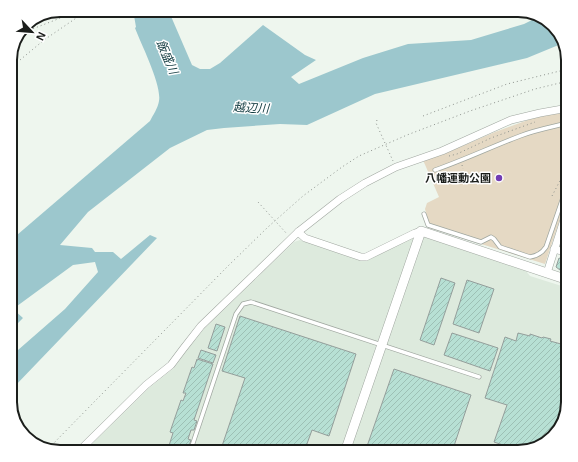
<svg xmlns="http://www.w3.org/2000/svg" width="578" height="462" font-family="Arial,'Noto Sans JP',sans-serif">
  <defs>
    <pattern id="building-hatch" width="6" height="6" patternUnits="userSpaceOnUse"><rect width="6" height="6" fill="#b7e0d4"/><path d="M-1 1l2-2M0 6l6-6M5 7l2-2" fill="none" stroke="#9dc0b5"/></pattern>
  </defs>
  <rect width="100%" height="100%" fill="#eef6ee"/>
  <!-- built -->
  <path fill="#ddeadd" d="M419,235L526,271L530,276L568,288V402L556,435L518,452H84L149,388L174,368L189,347L204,329L294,242L300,240L361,261H366Z"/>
  <!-- green -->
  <path fill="#e5d9c4" d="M568,111V195L545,264L430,228L425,209L427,203L439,197L423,160L460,147L495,132L539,116Z"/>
  <!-- water -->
  <path fill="#9cc7cd" d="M133,10H166L169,14H170L192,65L200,69H210L220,63L263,25L305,55L316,60L291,77L299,84L363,58L408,44L471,40L524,24L538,17L551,22L561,44L527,58L375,94L307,125L280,124L224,128L207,130L170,148L88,212L60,245L92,248L95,252H113L121,259L150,235L157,238L14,387L10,388V357L65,309L98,272L95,262L73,265L13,309L23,318L10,331V241L150,121C153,115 158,108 159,101C162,85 141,44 135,28L136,27Z"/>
  <!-- building -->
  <g fill="url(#building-hatch)" stroke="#949e9b">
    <path d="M567,238H568V249L565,248L567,244H565Z"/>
    <path d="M559,258L567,261L564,268L563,267L562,269L561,268L560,270L556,267Z"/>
    <path d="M441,278L455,283L434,345L420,340Z"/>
    <path d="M467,280L494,289L479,333L453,324Z"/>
    <path d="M240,316L356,354L329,436L312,430L304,452H220L245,378L222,371Z"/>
    <path d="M216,324L225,327L217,351L208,348Z"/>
    <path d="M452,333L498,348L490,371L444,355Z"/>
    <path d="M518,333L530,336V334L542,338L543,337L551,339L550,341L561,344L565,335L568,336V402L556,435L521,451L494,442L507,405L485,398L505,337L516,341Z"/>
    <path d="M201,350L216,355L213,363L198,358Z"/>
    <path d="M197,359L213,364L194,420L197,421L194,430H191L188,439L191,440L187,452H167L173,433L170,432L181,400L183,401L186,393H183L192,367L194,368Z"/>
    <path d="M394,369L471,395L452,452H365Z"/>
  </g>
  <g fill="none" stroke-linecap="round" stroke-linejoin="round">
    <!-- service casing -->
    <g stroke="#a0a7a0" stroke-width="5">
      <g id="service">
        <path d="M435,170C464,160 491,147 520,136C535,130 552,127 568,123"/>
        <path d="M424,214L428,225L481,242L491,237L494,239L500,247L530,257C537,256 542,253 546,247L568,183"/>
        <path d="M190,452L236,314L243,304L251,302L479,377"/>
      </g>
    </g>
    <!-- minor casing -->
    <g stroke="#a0a7a0" stroke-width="8">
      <g id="minor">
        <path d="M298,232L305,238L361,257H366L415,233L421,231"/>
        <path d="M554,249L568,253"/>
        <path d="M547,273L568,207"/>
        <path d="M78,452L146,385L171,365L183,349L201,326L261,268L298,232L340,199L365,183L396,167L442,151L511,120L540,113L568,108"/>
      </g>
    </g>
    <!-- tertiary casing -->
    <g stroke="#a0a7a0" stroke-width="10">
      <path id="tertiary" d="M345,452L421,231L568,280"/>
    </g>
    <!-- path -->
    <g stroke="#8d928d" stroke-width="1" stroke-dasharray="1 3" stroke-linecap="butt">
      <path d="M22,33L81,10"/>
      <path d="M20,60L44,40L85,12V10"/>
      <path d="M423,116L507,84L568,69"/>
      <path d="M377,120L376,123L393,161"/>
      <path d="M449,156L457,154L491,138L535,122"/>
      <path d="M462,165L463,169"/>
      <path d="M552,196L564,173L568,168"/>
      <path d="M258,202L287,234"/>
      <path d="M49,448L98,398L228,266L268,227L303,196L342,167L359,156L407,135L470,111L535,89L568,81"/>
    </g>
    <!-- service -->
    <use href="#service" stroke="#fff" stroke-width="3.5"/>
    <!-- minor -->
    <use href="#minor" stroke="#fff" stroke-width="7"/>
    <!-- tertiary -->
    <use href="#tertiary" stroke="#fff" stroke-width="9"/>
  </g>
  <!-- markers -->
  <circle fill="#713cb3" stroke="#fff" stroke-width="1.5" cx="499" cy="178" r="4"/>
  <g text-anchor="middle" stroke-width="3" stroke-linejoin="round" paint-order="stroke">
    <!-- poi labels -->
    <g font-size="11" font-weight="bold" fill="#1b1e1b" stroke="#fff" text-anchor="end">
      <text x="491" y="182">八幡運動公園</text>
    </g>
    <!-- water labels -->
    <g font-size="12" font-style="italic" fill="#123b40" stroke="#fff">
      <text transform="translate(167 57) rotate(67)" y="4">飯盛川</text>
      <text transform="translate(251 108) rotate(3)" y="4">越辺川</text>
    </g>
  </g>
  <!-- crop -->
  <path d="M0 0H578V462H0ZM60 17H518A43 43 0 0 1 561 60V402A43 43 0 0 1 518 445H60A43 43 0 0 1 17 402V60A43 43 0 0 1 60 17Z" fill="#fff" fill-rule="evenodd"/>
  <path fill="none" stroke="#1b1e1b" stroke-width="2" d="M60 17H518A43 43 0 0 1 561 60V402A43 43 0 0 1 518 445H60A43 43 0 0 1 17 402V60A43 43 0 0 1 60 17Z"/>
  <!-- north arrow -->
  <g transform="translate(32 32) rotate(116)" stroke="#ffffff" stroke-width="3" paint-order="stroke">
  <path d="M0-3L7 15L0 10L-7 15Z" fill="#1b1e1b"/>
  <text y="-6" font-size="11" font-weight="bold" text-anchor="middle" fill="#1b1e1b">N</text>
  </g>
</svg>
